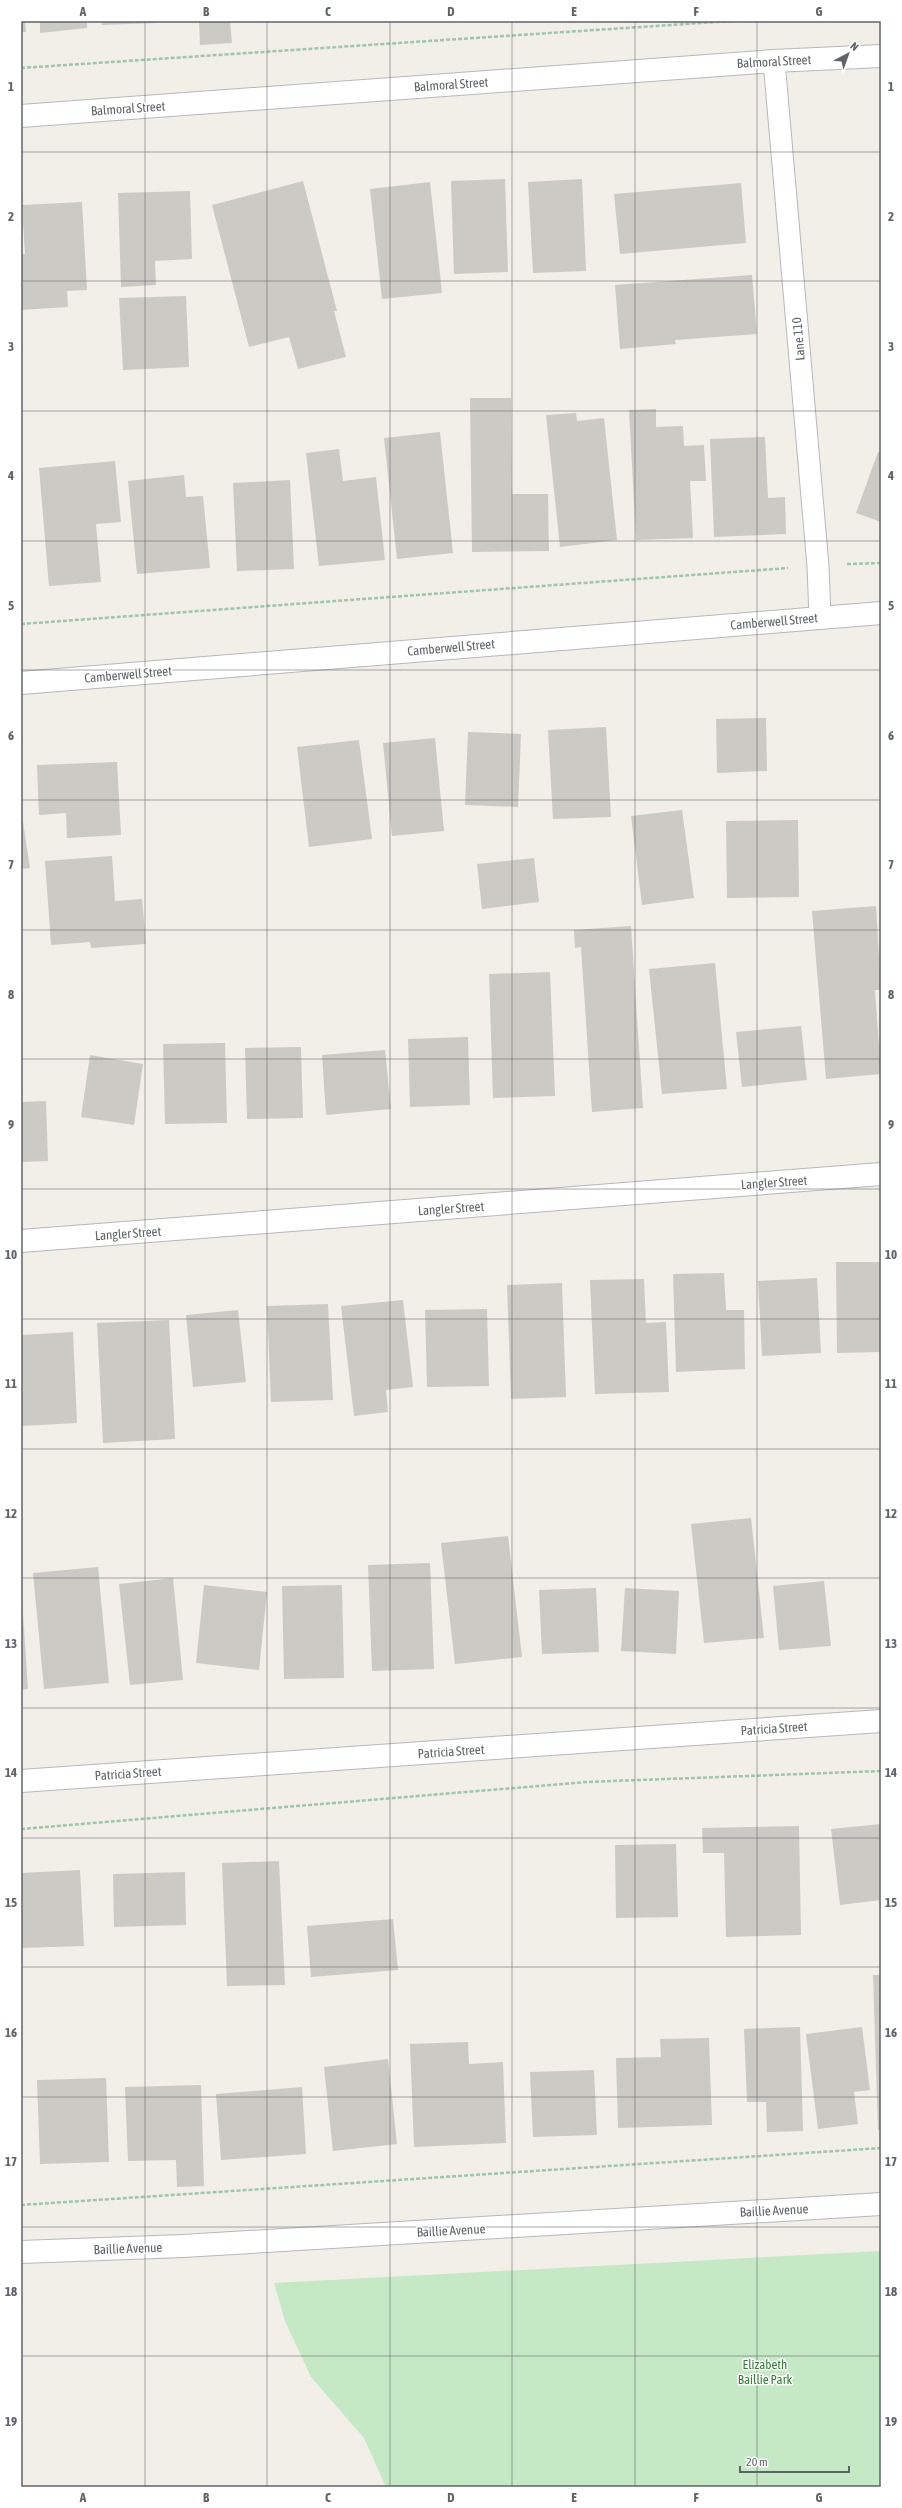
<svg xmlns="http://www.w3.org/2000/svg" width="902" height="2508" font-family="'Asap Condensed',sans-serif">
  <rect width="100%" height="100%" fill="#f1efe8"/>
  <!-- green -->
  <path fill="#c5e8c5" d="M881,2251V2487H386L364,2438L311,2377L285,2321L274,2283Z"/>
  <!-- building -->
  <g fill="#cccac5">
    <path d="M21,21H25L26,32H21Z"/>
    <path d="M40,21H87V28L40,33Z"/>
    <path d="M101,21H155V23L102,25Z"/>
    <path d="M199,21H230L232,43L200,45Z"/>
    <path d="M505,179L508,272L454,274L451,181Z"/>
    <path d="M582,179L586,271L533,273L528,182Z"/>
    <path d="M303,181L337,311H334L346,357L298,369L289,337L249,347L212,205Z"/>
    <path d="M430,182L442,293L382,299L370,189Z"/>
    <path d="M741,183L746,243L620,254L614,194Z"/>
    <path d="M190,191L192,259L155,261L156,285L121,287L118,193Z"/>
    <path d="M82,202L87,290L67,291L68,307L21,310V254H25L22,205Z"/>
    <path d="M752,275L757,334L675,340L676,344L620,349L615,285Z"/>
    <path d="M186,296L189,367L123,370L119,298Z"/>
    <path d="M470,398H511L512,494H548L549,551L472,552Z"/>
    <path d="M656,409V427L683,426L684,446L704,445L706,481H690L693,538L636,540L629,410Z"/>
    <path d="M576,413L577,421L604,418L617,540L560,547L546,415Z"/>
    <path d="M440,432L453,553L397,559L384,438Z"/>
    <path d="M765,437L768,498L785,497L786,534L714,537L710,439Z"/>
    <path d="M339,449L343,481L376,477L385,560L319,566L306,453Z"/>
    <path d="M878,452L881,453V522L856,513Z"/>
    <path d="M115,461L121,522L96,524L101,582L49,586L39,468Z"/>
    <path d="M184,475L186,497L203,496L210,568L137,574L128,481Z"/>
    <path d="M290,480L294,569L237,571L233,483Z"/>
    <path d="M766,718L767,771L717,773L716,719Z"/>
    <path d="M606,727L611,817L553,819L548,730Z"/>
    <path d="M468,732L521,734L518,807L465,805Z"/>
    <path d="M435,738L444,831L392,836L383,743Z"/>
    <path d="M359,740L372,839L309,847L297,747Z"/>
    <path d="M117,762L121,835L67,838L66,813L39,815L37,765Z"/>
    <path d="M21,809L30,868L21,869Z"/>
    <path d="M682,810L694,898L642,905L631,816Z"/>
    <path d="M798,820L799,897L727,898L726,821Z"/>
    <path d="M112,856L115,901L142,899L146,944L91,948L90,942L51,945L45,861Z"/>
    <path d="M534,858L539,902L482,909L477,864Z"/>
    <path d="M876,906L881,990H875L881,1074L826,1079L812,911Z"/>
    <path d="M631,926L643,1108L592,1112L581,947L575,948L574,930Z"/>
    <path d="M715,963L727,1089L662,1094L649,969Z"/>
    <path d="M550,972L555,1096L493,1098L489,974Z"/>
    <path d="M801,1026L807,1080L742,1087L736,1032Z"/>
    <path d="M468,1037L470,1105L410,1107L408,1039Z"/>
    <path d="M225,1043L227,1123L165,1124L163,1044Z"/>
    <path d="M301,1047L303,1118L247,1119L245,1048Z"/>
    <path d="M385,1050L391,1109L326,1115L322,1055Z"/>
    <path d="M90,1055L143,1064L134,1125L81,1117Z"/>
    <path d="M46,1101L48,1161L21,1162V1102Z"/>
    <path d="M836,1262H881V1352L837,1353Z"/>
    <path d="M724,1273L726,1310H744L745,1369L676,1372L673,1274Z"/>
    <path d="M817,1278L821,1353L762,1356L758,1281Z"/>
    <path d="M644,1279L646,1323L666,1322L669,1392L595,1394L590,1280Z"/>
    <path d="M562,1283L566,1397L511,1399L507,1285Z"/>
    <path d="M403,1300L413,1387L386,1390L388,1412L354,1416L341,1306Z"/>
    <path d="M328,1304L333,1400L271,1402L267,1306Z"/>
    <path d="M487,1309L489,1386L427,1387L425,1310Z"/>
    <path d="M238,1310L246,1382L193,1387L186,1315Z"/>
    <path d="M169,1320L175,1439L103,1443L97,1323Z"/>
    <path d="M73,1332L77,1423L21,1426V1335Z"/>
    <path d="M751,1518L764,1638L704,1643L691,1524Z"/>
    <path d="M508,1536L522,1657L455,1664L441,1543Z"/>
    <path d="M430,1563L434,1669L372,1671L368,1565Z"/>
    <path d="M98,1567L109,1683L44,1689L33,1573Z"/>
    <path d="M173,1578L183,1680L130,1685L119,1584Z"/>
    <path d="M824,1581L831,1646L779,1650L773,1586Z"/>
    <path d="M21,1583L28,1689L21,1690Z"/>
    <path d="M204,1585L267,1592L259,1670L196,1663Z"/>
    <path d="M342,1585L344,1678L284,1679L282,1586Z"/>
    <path d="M596,1588L599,1652L542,1654L539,1590Z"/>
    <path d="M625,1588L679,1591L676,1654L621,1651Z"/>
    <path d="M881,1824V1900L840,1905L831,1829Z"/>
    <path d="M799,1826L801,1935L726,1937L724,1853H703L702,1828Z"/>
    <path d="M676,1844L678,1917L616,1918L615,1845Z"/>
    <path d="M279,1861L285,1985L227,1986L222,1863Z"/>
    <path d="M80,1870L84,1946L21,1948V1873Z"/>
    <path d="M185,1872L186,1925L114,1927L113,1874Z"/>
    <path d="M393,1919L398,1970L311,1977L307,1926Z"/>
    <path d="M873,1975H881V2130H878Z"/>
    <path d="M800,2027L803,2131L767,2132L766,2102H747L744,2029Z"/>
    <path d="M862,2027L870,2090L854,2092L858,2124L818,2129L806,2034Z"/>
    <path d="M709,2038L712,2125L618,2128L616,2058L661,2057L660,2039Z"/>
    <path d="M468,2042L469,2064L503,2062L506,2143L414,2147L410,2044Z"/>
    <path d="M388,2059L397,2144L333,2151L324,2067Z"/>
    <path d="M594,2070L597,2135L533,2137L530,2072Z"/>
    <path d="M106,2078L109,2162L40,2164L37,2080Z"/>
    <path d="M201,2085L204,2186L177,2187L176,2160L128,2161L125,2087Z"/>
    <path d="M302,2087L306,2154L221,2160L216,2094Z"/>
  </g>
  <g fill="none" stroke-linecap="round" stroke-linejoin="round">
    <!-- lane casing -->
    <g stroke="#b5b8bc" stroke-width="23">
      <path id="lane" d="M774,61L818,566L820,617"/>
    </g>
    <!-- street casing -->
    <g stroke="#b5b8bc" stroke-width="24">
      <g id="street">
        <path d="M21,116L774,61L881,56"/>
        <path d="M21,683L881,613"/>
        <path d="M21,1241L881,1174"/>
        <path d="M21,1781L881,1721"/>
        <path d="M21,2252L183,2246L881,2204"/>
      </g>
    </g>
    <!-- path -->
    <g stroke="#9cc7a9" stroke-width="2.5" stroke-dasharray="4 2" stroke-linecap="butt">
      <path d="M21,68L731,21"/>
      <path d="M847,564L881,563"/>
      <path d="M21,624L788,568"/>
      <path d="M21,1829L586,1782L881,1771"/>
      <path d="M21,2205L881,2148"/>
    </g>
    <!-- lane -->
    <use href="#lane" stroke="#fff" stroke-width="21"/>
    <!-- street -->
    <use href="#street" stroke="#fff" stroke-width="22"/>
  </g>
  <!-- grid -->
  <path fill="none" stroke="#5f6368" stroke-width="1" stroke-opacity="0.55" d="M145,21V2487M267,21V2487M390,21V2487M512,21V2487M635,21V2487M757,21V2487M21,152H881M21,281H881M21,411H881M21,541H881M21,670H881M21,800H881M21,930H881M21,1059H881M21,1189H881M21,1319H881M21,1449H881M21,1578H881M21,1708H881M21,1838H881M21,1967H881M21,2097H881M21,2227H881M21,2356H881"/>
  <g text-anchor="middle" stroke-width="3" stroke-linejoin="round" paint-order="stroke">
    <!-- street labels -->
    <g font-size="13" fill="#5f6368" stroke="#fff">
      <text transform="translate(774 61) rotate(-3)" y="5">Balmoral Street</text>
      <text transform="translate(451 84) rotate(-4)" y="5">Balmoral Street</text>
      <text transform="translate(128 108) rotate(-4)" y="5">Balmoral Street</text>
      <text transform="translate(798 339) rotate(-95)" y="5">Lane 110</text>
      <text transform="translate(774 621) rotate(-5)" y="5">Camberwell Street</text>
      <text transform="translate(451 647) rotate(-5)" y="5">Camberwell Street</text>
      <text transform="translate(128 674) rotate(-5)" y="5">Camberwell Street</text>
      <text transform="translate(774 1182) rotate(-4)" y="5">Langler Street</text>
      <text transform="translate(451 1208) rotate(-4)" y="5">Langler Street</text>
      <text transform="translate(128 1233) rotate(-4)" y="5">Langler Street</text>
      <text transform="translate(774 1728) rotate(-4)" y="5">Patricia Street</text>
      <text transform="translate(451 1751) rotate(-4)" y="5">Patricia Street</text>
      <text transform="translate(128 1773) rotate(-4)" y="5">Patricia Street</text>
      <text transform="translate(774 2210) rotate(-3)" y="5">Baillie Avenue</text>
      <text transform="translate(451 2230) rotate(-3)" y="5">Baillie Avenue</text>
      <text transform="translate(128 2248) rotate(-2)" y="5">Baillie Avenue</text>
    </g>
    <!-- park labels -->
    <g font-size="13" fill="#348238" stroke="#fff">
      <text x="765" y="2369">Elizabeth<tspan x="765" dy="15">Baillie Park</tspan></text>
    </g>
  </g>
  <!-- border -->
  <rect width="902" height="2508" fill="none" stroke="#ffffff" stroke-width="44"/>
  <!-- north arrow -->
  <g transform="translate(848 54) rotate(41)" stroke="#ffffff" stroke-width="3" paint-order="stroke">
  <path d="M0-3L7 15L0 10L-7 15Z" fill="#5f6368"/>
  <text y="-6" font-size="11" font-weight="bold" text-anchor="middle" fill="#5f6368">N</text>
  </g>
  <!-- scale -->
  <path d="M740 2466v6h109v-6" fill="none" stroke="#5f6368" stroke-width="2"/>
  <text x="746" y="2466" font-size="12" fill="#5f6368" stroke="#ffffff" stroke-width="3" paint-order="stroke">20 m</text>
  <rect x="22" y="22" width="858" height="2464" fill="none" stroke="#5f6368" stroke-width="1.5"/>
  <g font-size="13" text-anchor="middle" font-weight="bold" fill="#5f6368">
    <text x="83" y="16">A</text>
    <text x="206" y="16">B</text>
    <text x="328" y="16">C</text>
    <text x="451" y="16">D</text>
    <text x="574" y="16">E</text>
    <text x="696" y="16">F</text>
    <text x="819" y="16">G</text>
    <text x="11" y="91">1</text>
    <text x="891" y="91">1</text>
    <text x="11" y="221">2</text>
    <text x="891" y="221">2</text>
    <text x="11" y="351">3</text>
    <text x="891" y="351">3</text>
    <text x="11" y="480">4</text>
    <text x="891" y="480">4</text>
    <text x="11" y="610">5</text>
    <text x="891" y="610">5</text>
    <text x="11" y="740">6</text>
    <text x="891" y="740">6</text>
    <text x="11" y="869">7</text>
    <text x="891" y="869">7</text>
    <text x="11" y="999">8</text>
    <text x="891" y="999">8</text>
    <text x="11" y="1129">9</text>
    <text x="891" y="1129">9</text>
    <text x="11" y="1259">10</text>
    <text x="891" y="1259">10</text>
    <text x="11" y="1388">11</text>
    <text x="891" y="1388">11</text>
    <text x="11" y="1518">12</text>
    <text x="891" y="1518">12</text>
    <text x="11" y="1648">13</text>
    <text x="891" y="1648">13</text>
    <text x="11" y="1777">14</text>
    <text x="891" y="1777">14</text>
    <text x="11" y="1907">15</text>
    <text x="891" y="1907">15</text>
    <text x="11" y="2037">16</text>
    <text x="891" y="2037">16</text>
    <text x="11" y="2166">17</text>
    <text x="891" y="2166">17</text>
    <text x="11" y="2296">18</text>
    <text x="891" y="2296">18</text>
    <text x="11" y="2426">19</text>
    <text x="891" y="2426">19</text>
    <text x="83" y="2502">A</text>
    <text x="206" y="2502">B</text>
    <text x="328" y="2502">C</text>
    <text x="451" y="2502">D</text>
    <text x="574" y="2502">E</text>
    <text x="696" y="2502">F</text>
    <text x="819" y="2502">G</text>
  </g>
</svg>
